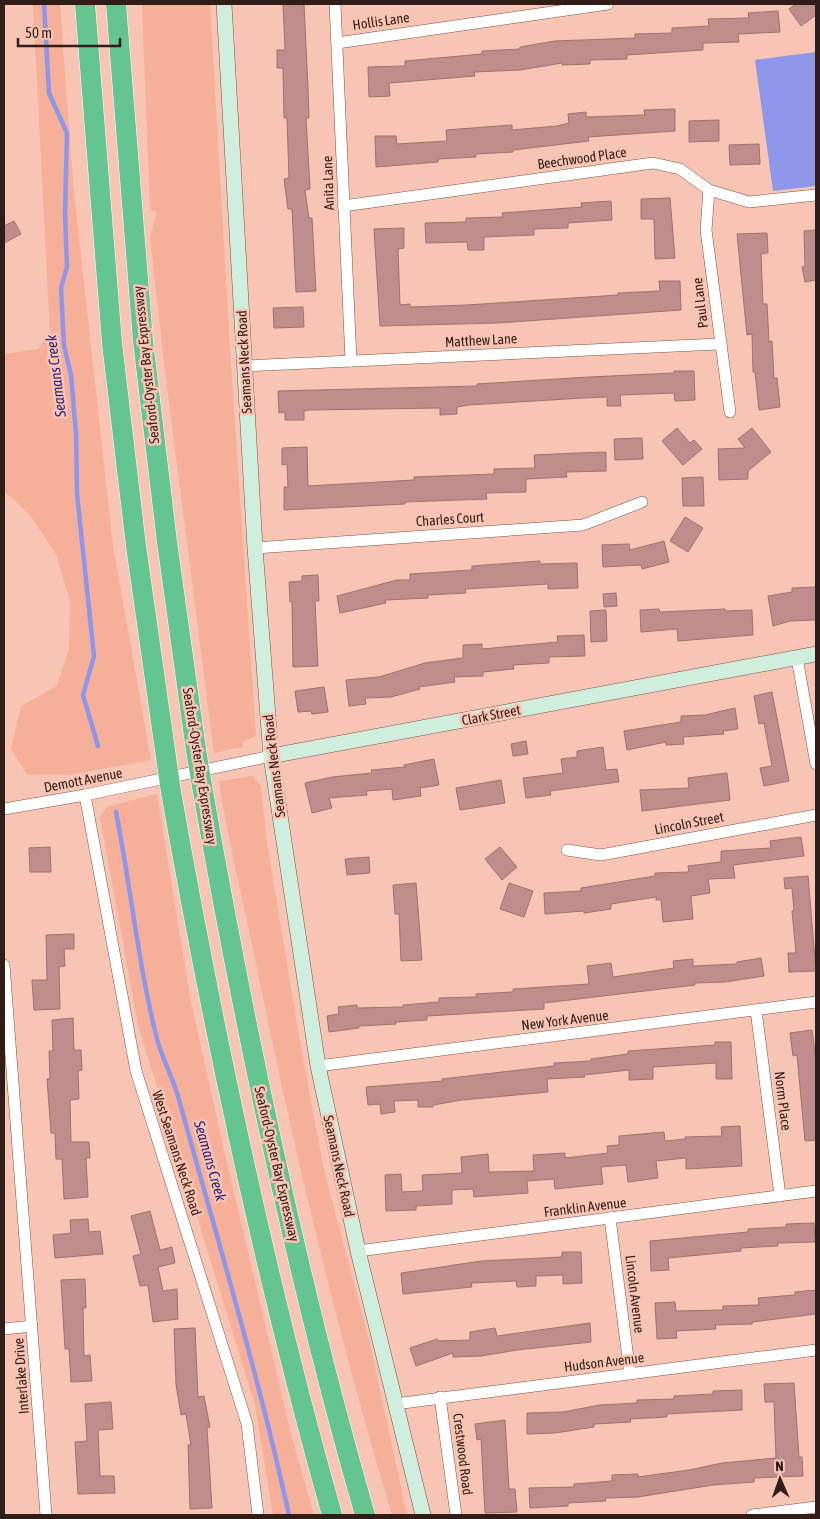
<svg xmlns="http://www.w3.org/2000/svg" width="820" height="1519" font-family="'Asap Condensed',sans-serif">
  <rect width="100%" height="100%" fill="#f8c4b4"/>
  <!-- green -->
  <g fill="#f6af98">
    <path d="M33,4H60L73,183L113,546L151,760L68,775H27L11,748L21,706L57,686L69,649L70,601L56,554L30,515L4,491V354L38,349L50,333Z"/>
    <path d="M142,4H210L229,333L256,736L243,742V747L214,753L165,371L150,237L157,212L150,210Z"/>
    <path d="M253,776L261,787L267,843L299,1036L324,1170L370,1344L407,1515H392C339,1339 296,1159 259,978C246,913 229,847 219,781Z"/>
    <path d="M157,794L190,997L223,1146L291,1434L314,1515H273L255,1405L138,1025L100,817L107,807Z"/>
  </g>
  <!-- water -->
  <path fill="#8e96ea" d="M816,52V186L773,191L755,60Z"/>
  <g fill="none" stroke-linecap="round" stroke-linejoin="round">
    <!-- stream -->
    <g stroke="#8e96ea" stroke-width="4.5">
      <path d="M44,4L49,93L67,133L65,214L67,267L61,288L64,346L71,375L76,433L77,494L94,656L83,695L98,746"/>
      <path d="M116,812C131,888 138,964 157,1039C162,1058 172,1076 178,1096C216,1235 258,1373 289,1515"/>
    </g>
  </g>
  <!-- building -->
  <g fill="#c08d8d" stroke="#a17070">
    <path d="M283,4H304L308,88L309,118H306L310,189L305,190L309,218H312L316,291L296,292L292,209H288L284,179L289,178L287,118H284L283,68H277V50H285Z"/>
    <path d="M796,4H816V15L801,26L789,9Z"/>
    <path d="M778,11L780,32L738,34L739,42L703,43V50L627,55V59L590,60V64L562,65V63L520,70L474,72L475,76L389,83L390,96L369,97L368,67L405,66V61L482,54V51L520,49V47L555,41L635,38V34L672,33V28L709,26L708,19L749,18L748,13Z"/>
    <path d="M675,109V131L588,137L589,141L513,150V152L476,154V157L438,159V162L376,167L375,136H396L397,144L447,141L446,130L512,125V130L557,126L569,123L568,114L586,112V117L645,115L644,110Z"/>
    <path d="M719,120V141L689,142V121Z"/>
    <path d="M759,144L760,164L730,165L729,145Z"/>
    <path d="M670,198L675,258L655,259L654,219H641V199Z"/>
    <path d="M611,201L612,220L568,223V228L534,229V235L484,237V250H468L467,242L426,243L425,223L466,222V218L503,217L502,213L582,207L581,203Z"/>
    <path d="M14,221L21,234L4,243V226Z"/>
    <path d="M404,228V248L398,249L400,305L410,304V307L467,305L618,295V293L660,291L659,281H680L681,310L498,323L380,326L374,229Z"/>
    <path d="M816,230V280L805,282L802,267L805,266L804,231Z"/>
    <path d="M767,233L768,253L761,254L763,304H767L769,342L772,341L774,378H777L780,407L759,410L755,372H753L752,334L747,335L737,234Z"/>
    <path d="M303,307L304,327L274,328L273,308Z"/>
    <path d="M674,371H694L695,400L675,401L674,393L620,395L621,406H607V397L583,398L469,405L457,407V414L440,415V408L309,410L304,411V420H285V412L279,413L278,391L477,386V384L589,377L674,373Z"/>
    <path d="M677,428L690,443L694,440L702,449L683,465L662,441Z"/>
    <path d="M752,428L771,452L748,471V479L719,480L718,449L745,448L738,439Z"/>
    <path d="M642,438L643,459L615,460L614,439Z"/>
    <path d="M307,447L308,486L414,480V477L494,474V469L535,468L534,455L577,453L606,452V471L566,472L567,477L526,479V492L486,493L487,499L405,502V504L284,510V487H288L287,464L282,465V448Z"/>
    <path d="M703,477L704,506H683L682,478Z"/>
    <path d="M685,517L703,528L688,552L670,541Z"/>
    <path d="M664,541L669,562L642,569L641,565L603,567L602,545L629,544L630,550Z"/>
    <path d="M540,561V564L577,563L578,588L548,589V584L465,589L466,593L428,595V598L385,600L386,603L340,613L337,596L397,580H410V574L472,570V566Z"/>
    <path d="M318,575L319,601H315L318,666L293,667L292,602H290L289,582L302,581V576Z"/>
    <path d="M816,587V620L790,621L773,626L768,596L792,592V588Z"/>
    <path d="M616,593L617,606L604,607L603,594Z"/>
    <path d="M659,609L660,612L725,609V611L752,610L753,635L678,641L677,629L641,632L640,610Z"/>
    <path d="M606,610L607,641L591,642L590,611Z"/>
    <path d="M584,635L585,656L549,657V663L513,665L514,669L483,672V676L454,677L455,682L419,687L420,689L391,697L365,698L366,704L349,706L346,680L379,677L425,663L463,658V645L482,644V649L558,642L557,636Z"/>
    <path d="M324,687L328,712L312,714L311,711L298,712L295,691Z"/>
    <path d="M772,692L789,781L764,786L760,768L772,766L764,723L759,724L754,696Z"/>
    <path d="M735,708L738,729L723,731L724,734L683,737L684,744L666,745V742L627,750L624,731L681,722V716L705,715Z"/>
    <path d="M526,741L528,754L513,756L511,744Z"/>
    <path d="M603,747L606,770L617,769L619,782L550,791L551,795L526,798L523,778L563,773L561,759L577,757V751Z"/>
    <path d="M434,759L439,785L420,788L421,796L393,800L392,789L366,791L367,795L329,798L332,808L312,813L305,783L332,777L372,773L371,770L405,767L404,765Z"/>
    <path d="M727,773L730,800L642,811L640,790L689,788L688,778Z"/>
    <path d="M501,780L505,803L460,810L456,788Z"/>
    <path d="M801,837L804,856L733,865L735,878L708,879L710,893L691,896L693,919L663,922L661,900H656V897L611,904V909L584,913V911L545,914L544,893L581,891V888L655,876V873L689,872L688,866L721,862V851L771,848L770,841Z"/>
    <path d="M50,847L51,872H30L29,848Z"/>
    <path d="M500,847L517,867L502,880L485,859Z"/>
    <path d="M369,857L370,873L347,875L345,859Z"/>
    <path d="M808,876L816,971L789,972L788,953H796L792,911H794L792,888L785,889L784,878Z"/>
    <path d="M416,883L422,960L401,961L399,914H395L393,885Z"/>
    <path d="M509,883L533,891L524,917L500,909Z"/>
    <path d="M74,934V949H64L65,966L59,967L60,1009L34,1010L32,980H47L46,935Z"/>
    <path d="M761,958L764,976L725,982L695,983V985L544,1003V1009L427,1016V1020L395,1022L396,1024L359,1026V1028L329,1032L327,1016L339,1014L338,1007L357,1005V1008L403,1007V1005L439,1002V998L476,997V994L513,992V989L589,984L587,966L611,963L613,977L674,968L673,961L693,959V966L737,964V962Z"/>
    <path d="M73,1018L74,1050H81L82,1070L78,1071L79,1099L70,1100L71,1142H89L90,1158H86L88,1197L64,1199L62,1159H56L55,1133H51L47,1079H50L49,1051H53L52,1020Z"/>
    <path d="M812,1030L816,1060V1140L805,1141L797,1055L793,1056L790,1033Z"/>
    <path d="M715,1042H731L732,1079H716V1063L653,1067V1079L629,1080V1070L584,1075L585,1077L547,1079L548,1092L462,1100L433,1105V1107H418V1100L394,1101L395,1112L381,1114L380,1104L368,1105L366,1087L443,1081L442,1079L554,1066V1063L591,1061V1059L628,1054V1051L715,1045Z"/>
    <path d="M740,1126L742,1166L686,1169V1158L656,1161L658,1178L628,1182L626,1165L601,1167L603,1184L555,1189L554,1179L527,1181L528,1193L474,1197L473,1189L452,1190V1204L416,1206V1210L386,1211L385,1175L401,1174L402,1192L423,1191L422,1175L462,1173L461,1157L488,1154L489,1172L534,1171L533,1155L565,1153V1158L608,1153L607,1146L619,1145V1136L664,1132L665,1141L685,1139V1137L722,1136L721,1127Z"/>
    <path d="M150,1211L160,1250L172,1247L175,1263L158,1267L163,1291L177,1289L178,1319L153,1322L148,1285L140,1286L133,1256L141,1254L131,1216Z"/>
    <path d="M88,1219L89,1232L100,1231L103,1254L55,1258L53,1235L71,1233L70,1220Z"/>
    <path d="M814,1223L815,1242L778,1243V1246L741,1248V1251L668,1258L669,1270L651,1271L650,1241L748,1232V1229L786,1227V1224Z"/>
    <path d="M562,1252H581L582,1283L563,1284V1275L536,1276V1286L517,1287L516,1281L471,1283L472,1287L403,1294L401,1273L481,1261L562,1257Z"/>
    <path d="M85,1279L86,1308H83L84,1356L90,1355L92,1381L71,1382L69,1349H65L61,1280Z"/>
    <path d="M816,1290V1314L752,1322V1324L715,1325L716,1329L676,1331L677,1338L657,1339L655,1303L675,1302L676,1311L723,1310V1306L759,1305L758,1298L795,1295V1292Z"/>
    <path d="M590,1323L591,1342L517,1350L481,1356L453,1357V1353L416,1366L410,1348L437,1339L438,1341L470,1340V1332L495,1328L497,1336Z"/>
    <path d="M195,1328L198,1397L204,1396L210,1427L207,1428L212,1508L190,1509L188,1445H191L186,1414L181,1415L176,1384L174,1329Z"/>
    <path d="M794,1383L799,1457H802L803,1476L754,1478V1482L713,1485L638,1497L605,1498L606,1501L568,1503V1506L530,1508L529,1488L574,1487V1484L612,1481V1475L638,1474V1477L689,1470L722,1463L776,1458L774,1402H765L764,1384Z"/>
    <path d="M742,1390V1410L667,1414V1417L630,1419L631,1422L594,1424V1427L555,1433L527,1434V1413L563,1412L600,1405L637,1403V1400L674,1399V1396L713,1394V1391Z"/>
    <path d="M111,1402L113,1429L98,1430L100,1476H114L115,1493L78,1494L75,1442L87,1441L85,1404Z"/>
    <path d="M505,1420L509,1489H515L517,1512L485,1513L481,1439L477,1440L475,1424Z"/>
  </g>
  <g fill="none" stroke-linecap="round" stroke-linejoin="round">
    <!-- street casing -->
    <g stroke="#7e5244" stroke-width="12">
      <g id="street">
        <path d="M335,4L351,361"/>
        <path d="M337,43L608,4"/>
        <path d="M709,190L706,230L730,412"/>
        <path d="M343,206L653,163L680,169L709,190L749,202L816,195"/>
        <path d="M244,366L719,344"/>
        <path d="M255,548L583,525L642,502"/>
        <path d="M797,658L816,764"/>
        <path d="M85,795L136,1071L247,1424L258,1515"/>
        <path d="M4,809L85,795L271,756"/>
        <path d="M567,850L601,855L816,815"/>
        <path d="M4,965L46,1515"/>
        <path d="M756,1010L780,1196"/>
        <path d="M318,1066L816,1002"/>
        <path d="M610,1218L630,1374"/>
        <path d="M358,1251L816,1191"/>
        <path d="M4,1329L32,1326"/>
        <path d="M440,1397L456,1515"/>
        <path d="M395,1404L816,1350"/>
        <path d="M752,1515L816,1507"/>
      </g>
    </g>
    <!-- secondary casing -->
    <g stroke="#7e5244" stroke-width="16">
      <g id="secondary">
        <path d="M224,4L255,548L271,756L318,1066L358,1251L423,1515"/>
        <path d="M271,756L816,654"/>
      </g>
    </g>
    <!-- highway casing -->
    <g stroke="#fff" stroke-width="21">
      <g id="highway">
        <path d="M85,4L112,343L136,546L166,757"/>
        <path d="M116,4L143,341L167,542L196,750"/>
        <path d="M202,786C245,1031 296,1276 365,1515"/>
        <path d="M171,792C214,1035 265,1278 332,1515"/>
      </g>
    </g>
    <!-- street -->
    <use href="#street" stroke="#fff" stroke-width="11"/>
    <!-- secondary -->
    <use href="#secondary" stroke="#d0eede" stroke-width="15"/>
    <!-- highway -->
    <use href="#highway" stroke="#64c591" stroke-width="20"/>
    <!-- highway-bridge casing -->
    <g stroke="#fff" stroke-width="21" stroke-linecap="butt">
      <g id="highway-bridge">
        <path d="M196,750L202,786"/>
        <path d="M166,757L171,792"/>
      </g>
    </g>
    <!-- highway-bridge -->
    <use href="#highway-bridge" stroke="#64c591" stroke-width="20"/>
  </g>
  <g text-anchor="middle" stroke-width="5" stroke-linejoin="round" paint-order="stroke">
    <!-- street labels -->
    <g font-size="14" fill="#301d17" stroke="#f8c4b4">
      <text transform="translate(381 21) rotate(-8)" y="5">Hollis Lane</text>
      <text transform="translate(582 158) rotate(-8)" y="5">Beechwood Place</text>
      <text transform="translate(328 183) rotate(-92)" y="5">Anita Lane</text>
      <text transform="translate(700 303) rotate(-97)" y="5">Paul Lane</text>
      <text transform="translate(481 340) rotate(-3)" y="5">Matthew Lane</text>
      <text transform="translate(244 362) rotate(-93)" y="5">Seamans Neck Road</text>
      <text transform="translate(146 365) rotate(-96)" y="5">Seaford-Oyster Bay Expressway</text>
      <text transform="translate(450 519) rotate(-4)" y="5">Charles Court</text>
      <text transform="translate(491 715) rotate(-11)" y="5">Clark Street</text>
      <text transform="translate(200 766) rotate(81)" y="5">Seaford-Oyster Bay Expressway</text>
      <text transform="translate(274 766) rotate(-97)" y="5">Seamans Neck Road</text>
      <text transform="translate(83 780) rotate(-11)" y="5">Demott Avenue</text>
      <text transform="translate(689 823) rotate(-11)" y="5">Lincoln Street</text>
      <text transform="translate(565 1020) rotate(-7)" y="5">New York Avenue</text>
      <text transform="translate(783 1101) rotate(83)" y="5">Norm Place</text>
      <text transform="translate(177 1153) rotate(72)" y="5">West Seamans Neck Road</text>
      <text transform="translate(277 1164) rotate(77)" y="5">Seaford-Oyster Bay Expressway</text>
      <text transform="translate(339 1166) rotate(78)" y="5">Seamans Neck Road</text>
      <text transform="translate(585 1207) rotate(-7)" y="5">Franklin Avenue</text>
      <text transform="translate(635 1294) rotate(83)" y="5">Lincoln Avenue</text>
      <text transform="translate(604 1362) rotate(-7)" y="5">Hudson Avenue</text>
      <text transform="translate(21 1376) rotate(-94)" y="5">Interlake Drive</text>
      <text transform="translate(463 1454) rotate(83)" y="5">Crestwood Road</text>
    </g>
    <!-- water labels -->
    <g font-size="15" font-style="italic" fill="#281e7d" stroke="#f8c4b4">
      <text transform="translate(56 376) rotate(-97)" y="5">Seamans Creek</text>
      <text transform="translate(210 1161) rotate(74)" y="5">Seamans Creek</text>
    </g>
  </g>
  <!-- border -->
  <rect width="820" height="1519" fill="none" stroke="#301d17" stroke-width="10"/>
  <!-- north arrow -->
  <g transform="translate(780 1479) rotate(358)" stroke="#f8c4b4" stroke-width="4" paint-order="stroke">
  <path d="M0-4L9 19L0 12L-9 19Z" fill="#301d17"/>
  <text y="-8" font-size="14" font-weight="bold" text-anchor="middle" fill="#301d17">N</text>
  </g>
  <!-- scale -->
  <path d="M18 38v8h102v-8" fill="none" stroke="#301d17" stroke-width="2.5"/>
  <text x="25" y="38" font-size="15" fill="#301d17" stroke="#f8c4b4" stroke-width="4" paint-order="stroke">50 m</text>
</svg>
